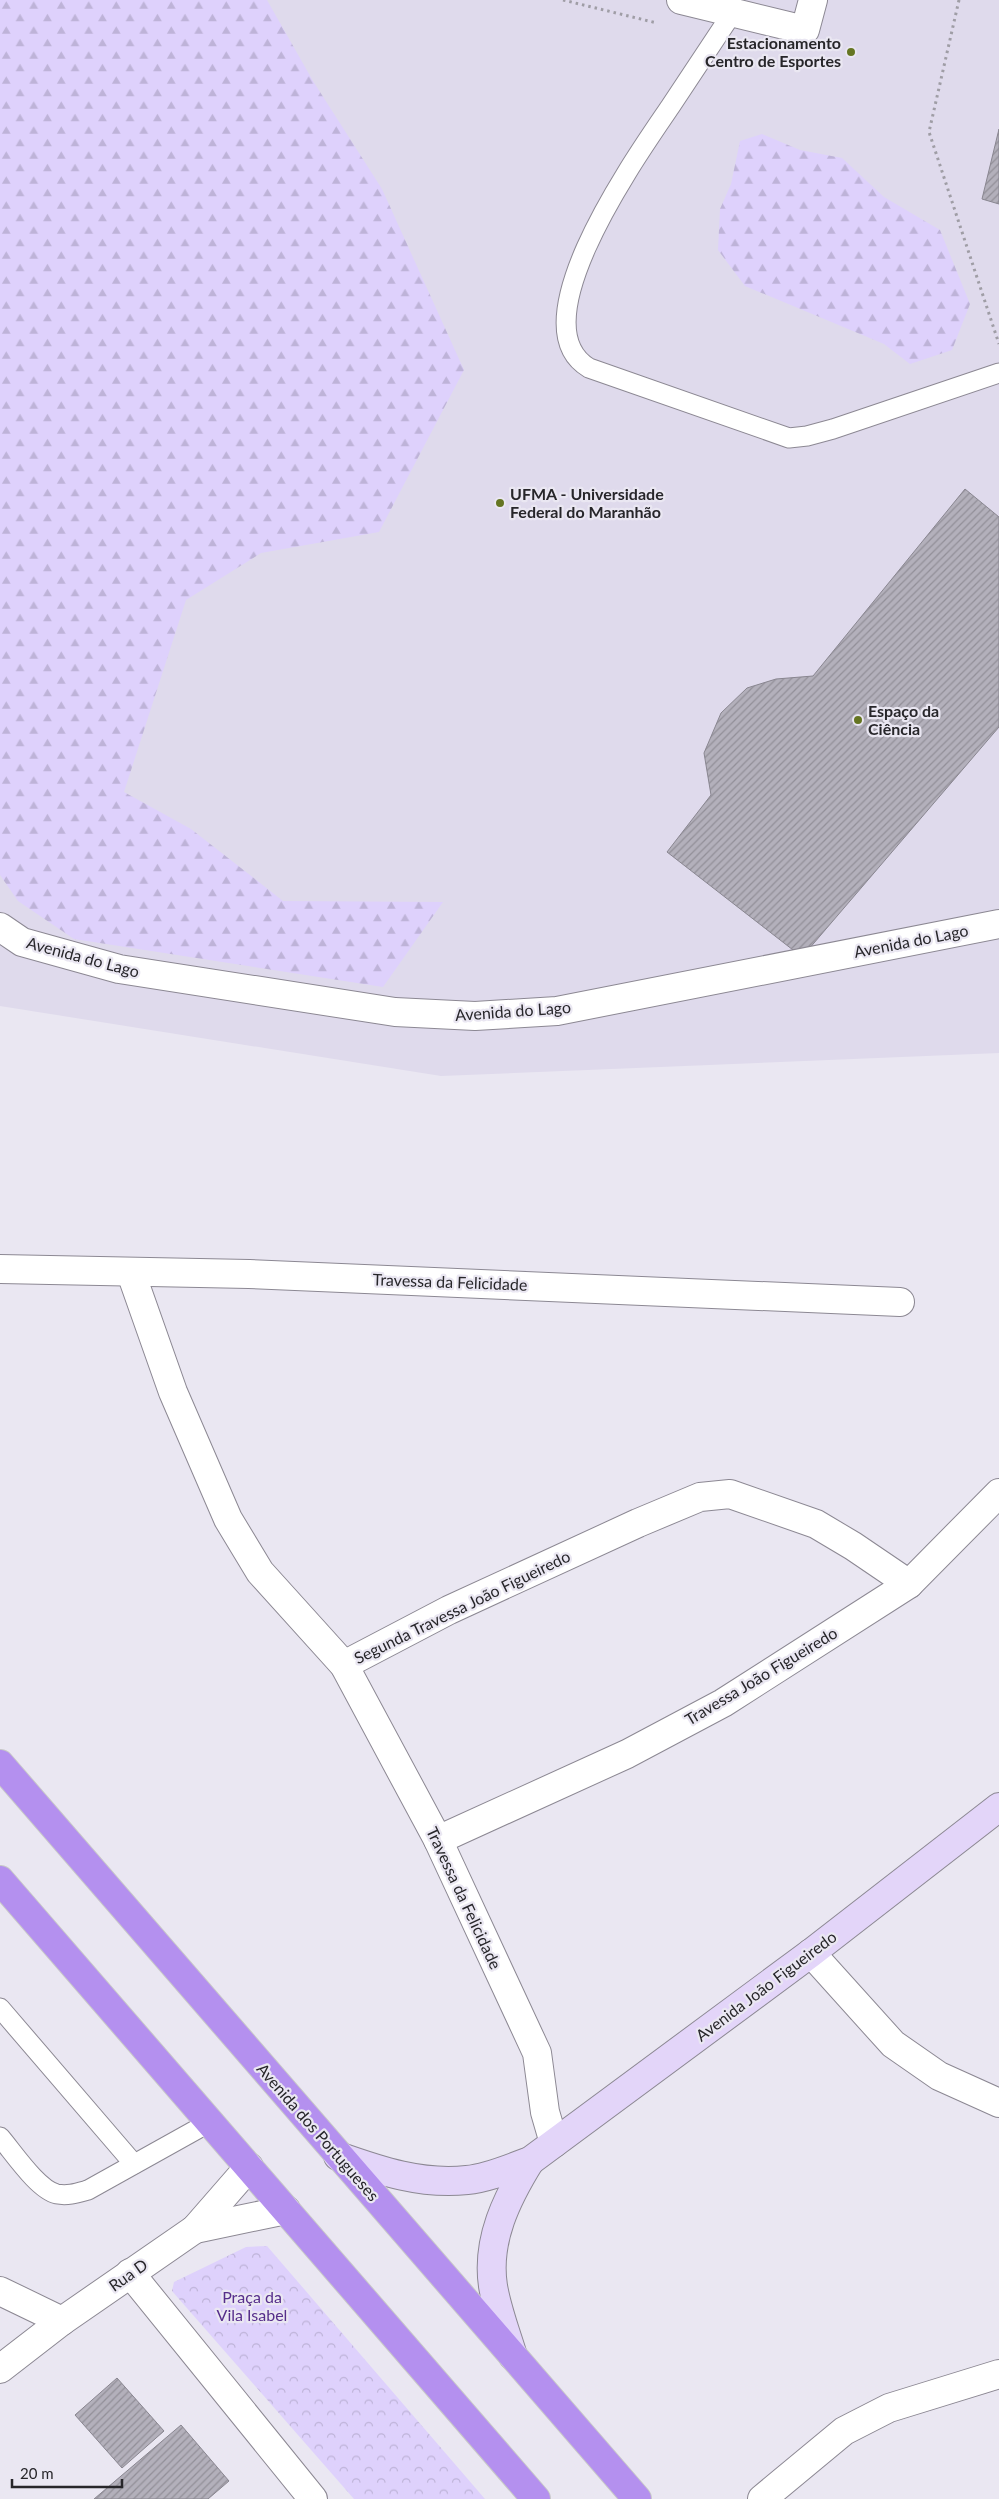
<svg xmlns="http://www.w3.org/2000/svg" width="999" height="2499" font-family="Lato,sans-serif">
  <defs>
    <pattern id="forest-firs" width="22" height="20" patternUnits="userSpaceOnUse" patternTransform="scale(1.25)"><rect width="22" height="20" fill="#ded1fc"/><path d="M5 1l3.5 6h-7zM16 11l3.5 6h-7z" fill="#beb3d8"/></pattern>
    <pattern id="park-crowns" width="20" height="18" patternUnits="userSpaceOnUse" patternTransform="scale(1.25)"><rect width="20" height="18" fill="#ded1fc"/><path d="M2 6a3 3 0 1 1 6 0M12 15a3 3 0 1 1 6 0" fill="none" stroke="#beb3d8"/></pattern>
    <pattern id="building-hatch" width="6" height="6" patternUnits="userSpaceOnUse" patternTransform="scale(1.25)"><rect width="6" height="6" fill="#b3b0bb"/><path d="M-1 1l2-2M0 6l6-6M5 7l2-2" fill="none" stroke="#928f98"/></pattern>
  </defs>
  <rect width="100%" height="100%" fill="#eae7f2"/>
  <!-- built -->
  <path fill="#dfdaec" d="M0,0H999V1053L441,1076L0,1006Z"/>
  <!-- forest -->
  <g fill="url(#forest-firs)">
    <path d="M0,0H267L313,81L382,189L464,370L379,532L261,553L186,600L124,792L191,829L283,901L443,902L383,987L74,939L18,901L0,875Z"/>
    <path d="M762,134L800,150L842,158L884,197L940,230L970,304L952,350L910,364L884,344L745,286L718,250L720,209L731,184L740,141Z"/>
  </g>
  <!-- park -->
  <path fill="url(#park-crowns)" d="M267,2246L485,2499H354L172,2291L174,2282L246,2247Z"/>
  <!-- building -->
  <g fill="url(#building-hatch)" stroke="#898690">
    <path d="M999,129V204L982,199Z"/>
    <path d="M965,489L999,517V727L802,957L667,852L711,795L704,753L721,713L747,688L776,679L813,676Z"/>
    <path d="M117,2378L164,2431L122,2468L75,2415Z"/>
    <path d="M181,2425L229,2481L208,2499H94Z"/>
  </g>
  <g fill="none" stroke-linecap="round" stroke-linejoin="round">
    <!-- service casing -->
    <g stroke="#8c8893" stroke-width="21">
      <g id="service">
        <path d="M733,12C712,44 691,75 670,107C639,153 516,324 589,368L789,438L807,436L833,429L999,373"/>
        <path d="M0,2008L134,2164"/>
        <path d="M0,2137C13,2152 38,2190 57,2194C68,2196 77,2193 88,2190L210,2122"/>
      </g>
    </g>
    <!-- minor casing -->
    <g stroke="#8c8893" stroke-width="30">
      <g id="minor">
        <path d="M681,0L805,30L813,0"/>
        <path d="M0,927L22,942L119,969L395,1012L475,1016L557,1011L999,924"/>
        <path d="M0,1269L249,1274L900,1302"/>
        <path d="M131,1273L173,1392L228,1519L260,1572L344,1665L438,1840L537,2053L545,2112L554,2143"/>
        <path d="M344,1665L449,1610L638,1523L700,1497L730,1494L816,1524L853,1546L909,1584"/>
        <path d="M438,1840L627,1754L723,1703L909,1584L999,1493"/>
        <path d="M811,1953L893,2044L939,2076L999,2103"/>
        <path d="M195,2229L286,2210"/>
        <path d="M130,2273L313,2499"/>
        <path d="M0,2291L62,2321"/>
        <path d="M0,2369L62,2321L195,2229L249,2167"/>
        <path d="M762,2499L844,2431L889,2408L999,2374"/>
      </g>
    </g>
    <!-- secondary casing -->
    <g stroke="#8c8893" stroke-width="30">
      <g id="secondary">
        <path d="M338,2156C380,2171 422,2185 467,2180C489,2178 510,2168 530,2161L811,1953L999,1807"/>
        <path d="M513,2356C506,2333 497,2310 493,2286C486,2240 507,2198 530,2161"/>
      </g>
    </g>
    <!-- trunk casing -->
    <g stroke="#c7c7c8" stroke-width="30">
      <g id="trunk">
        <path d="M0,1764L637,2499"/>
        <path d="M0,1880L536,2499"/>
      </g>
    </g>
    <!-- path -->
    <g stroke="#9f9da5" stroke-width="3" stroke-dasharray="2.5 4" stroke-linecap="butt">
      <path d="M563,0L657,23"/>
      <path d="M959,0L929,132L999,344"/>
    </g>
    <!-- service -->
    <use href="#service" stroke="#fff" stroke-width="19"/>
    <!-- minor -->
    <use href="#minor" stroke="#fff" stroke-width="28"/>
    <!-- secondary -->
    <use href="#secondary" stroke="#e3d5f9" stroke-width="28"/>
    <!-- trunk -->
    <use href="#trunk" stroke="#b490ef" stroke-width="28"/>
  </g>
  <!-- markers -->
  <g fill="#657522" stroke="#eae7f2" stroke-width="2">
    <circle cx="851" cy="52" r="5"/>
    <circle cx="500" cy="503" r="5"/>
    <circle cx="858" cy="720" r="5"/>
  </g>
  <g text-anchor="middle" stroke-width="4.5" stroke-linejoin="round" paint-order="stroke">
    <!-- poi labels -->
    <g font-size="16" font-weight="bold" fill="#27262a" stroke="#eae7f2" text-anchor="start">
      <text x="841" y="49" text-anchor="end">Estacionamento<tspan x="841" dy="18">Centro de Esportes</tspan></text>
      <text x="510" y="500">UFMA - Universidade<tspan x="510" dy="18">Federal do Maranhão</tspan></text>
      <text x="868" y="717">Espaço da<tspan x="868" dy="18">Ciência</tspan></text>
    </g>
    <!-- street labels -->
    <g font-size="16" fill="#27262a" stroke="#eae7f2">
      <text transform="translate(911 941) rotate(-11)" y="6">Avenida do Lago</text>
      <text transform="translate(83 957) rotate(15)" y="6">Avenida do Lago</text>
      <text transform="translate(513 1011) rotate(-4)" y="6">Avenida do Lago</text>
      <text transform="translate(450 1282) rotate(2)" y="6">Travessa da Felicidade</text>
      <text transform="translate(462 1607) rotate(-26)" y="6">Segunda Travessa João Figueiredo</text>
      <text transform="translate(761 1676) rotate(-31)" y="6">Travessa João Figueiredo</text>
      <text transform="translate(464 1898) rotate(65)" y="6">Travessa da Felicidade</text>
      <text transform="translate(766 1986) rotate(-37)" y="6">Avenida João Figueiredo</text>
      <text transform="translate(318 2132) rotate(49)" y="6">Avenida dos Portugueses</text>
      <text transform="translate(128 2275) rotate(-35)" y="6">Rua D</text>
    </g>
    <!-- park labels -->
    <g font-size="16" fill="#562e8b" stroke="#eae7f2">
      <text x="252" y="2303">Praça da<tspan x="252" dy="18">Vila Isabel</tspan></text>
    </g>
  </g>
  <!-- scale -->
  <path d="M12 2479v8h110v-8" fill="none" stroke="#27262a" stroke-width="2.5"/>
  <text x="20" y="2479" font-size="15" fill="#27262a" stroke="#eae7f2" stroke-width="4" paint-order="stroke">20 m</text>
</svg>
